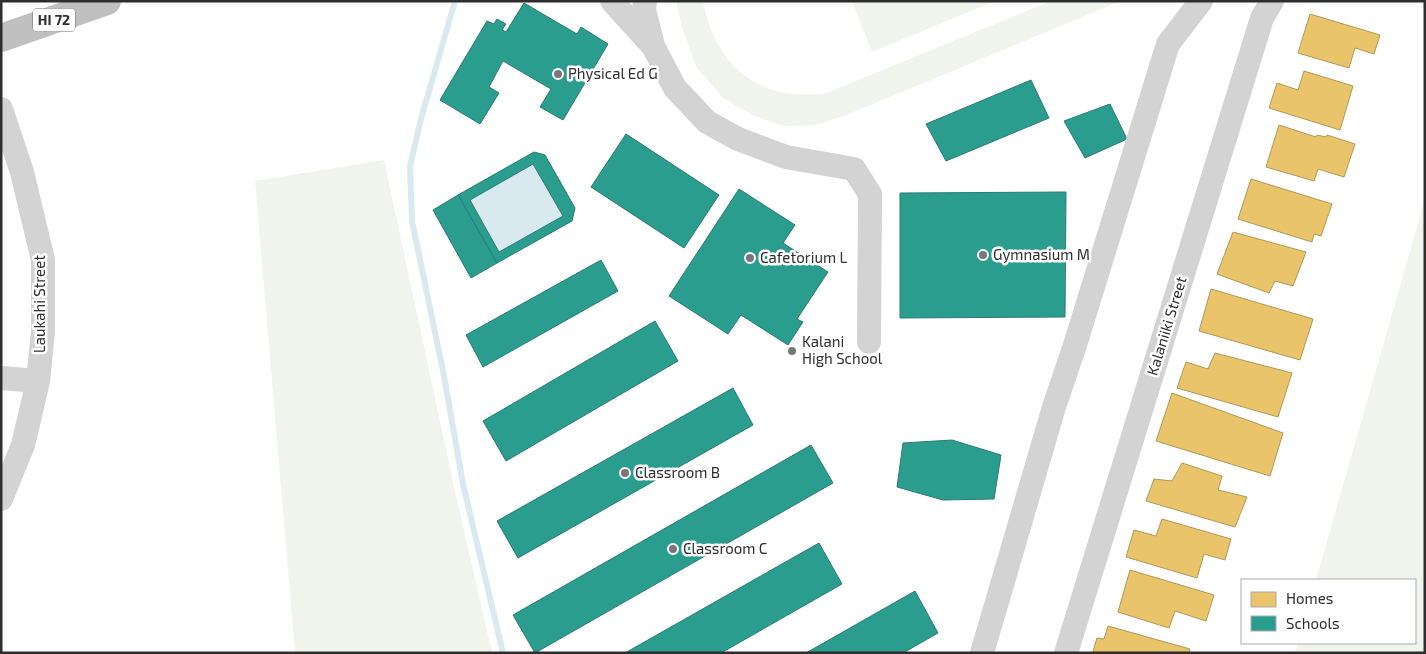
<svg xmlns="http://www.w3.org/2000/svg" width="1426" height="654" font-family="'Exo 2',sans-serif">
  <rect width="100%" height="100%" fill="#fff"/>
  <!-- green -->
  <g fill="#f1f4ec">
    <path d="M676,1H703C711,46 737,84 785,93C797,95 812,94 824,94L1051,1H1121L844,116L815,125L784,126L754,116L723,98L697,68L682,28Z"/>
    <path d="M852,1H995L872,52Z"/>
    <path d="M384,160L454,487L492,653H295L255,181Z"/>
    <path d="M1425,199V653H1295L1298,643H1415V580H1316Z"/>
  </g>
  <!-- water -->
  <path fill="#d9e9f0" d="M533,164L563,216L499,252L470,200Z"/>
  <!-- homes -->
  <g fill="#e9c46a" stroke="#b19758">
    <path d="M1310,14L1380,35L1374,54L1355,48L1349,68L1298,53Z"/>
    <path d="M1304,71L1353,86L1340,130L1269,108L1277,83L1298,90Z"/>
    <path d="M1279,125L1316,137L1317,135L1326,137L1327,135L1355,144L1344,177L1318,169L1314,181L1266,167Z"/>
    <path d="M1251,179L1332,204L1321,236L1314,234L1312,242L1238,219Z"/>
    <path d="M1233,232L1306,252L1293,286L1275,281L1269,293L1217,274Z"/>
    <path d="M1211,289L1313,319L1300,360L1199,331Z"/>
    <path d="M1215,353L1292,373L1278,417L1177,388L1186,362L1208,369Z"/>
    <path d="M1172,393L1283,433L1270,476L1156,441Z"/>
    <path d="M1182,463L1222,476L1218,490L1247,497L1235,527L1146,501L1154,479L1172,481Z"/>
    <path d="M1162,519L1231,539L1225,560L1204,554L1197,578L1126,557L1134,530L1156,536Z"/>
    <path d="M1130,570L1214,595L1206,621L1175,611L1169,628L1118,612Z"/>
    <path d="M1108,626L1190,649L1189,653H1096L1093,651L1097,638L1104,639Z"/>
  </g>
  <!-- schools -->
  <g fill="#2a9d8f" stroke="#2b7c72" fill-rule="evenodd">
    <path d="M524,3L577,34L581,27L608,44L563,120L540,107L551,89L503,61L489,87L499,93L480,124L440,100L487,21L494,24L497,19L506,24L502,30L506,32Z"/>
    <path d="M1031,80L1049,118L946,161L926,124Z"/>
    <path d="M1110,104L1127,139L1085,158L1064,121Z"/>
    <path d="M626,134L719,195L684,248L591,187Z"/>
    <path d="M534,152L545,155L575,208L572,221L497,263L458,195ZM533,164L563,216L499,252L470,200Z"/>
    <path d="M739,189L795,225L783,243L828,272L797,319L803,322L788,345L741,315L728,334L669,296Z"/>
    <path d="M1066,192L1065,317L900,318V193Z"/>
    <path d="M458,195L497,263L471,278L433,210Z"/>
    <path d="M601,260L618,291L483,367L466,335Z"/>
    <path d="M655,321L678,361L506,461L483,421Z"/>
    <path d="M733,388L753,425L518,558L497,521Z"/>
    <path d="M952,440L1001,455L994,499L943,500L897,487L903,443Z"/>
    <path d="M811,445L833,483L535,653L513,615Z"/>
    <path d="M819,543L842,584L721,653H625Z"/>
    <path d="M915,591L938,633L903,653H806Z"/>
  </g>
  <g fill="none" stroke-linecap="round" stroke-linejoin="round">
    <!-- stream -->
    <path stroke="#d9e9f0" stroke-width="6" d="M455,1L421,119L410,166L412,221L444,376L463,484L503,653"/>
    <!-- minor -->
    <g stroke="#d3d3d3" stroke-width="24">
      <path d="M612,1L650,43"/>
      <path d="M645,1L644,10L653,46L675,88L707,122L738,139L786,157L854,169L870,194L869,342"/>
      <path d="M1,109L22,172L43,260V332L38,381L23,445L1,499"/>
      <path d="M1,378L38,381"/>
      <path d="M982,653L1054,407L1075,345L1168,44L1201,1"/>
      <path d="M1066,653L1262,18L1272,1"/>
    </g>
    <!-- highway -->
    <path stroke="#c0c0c0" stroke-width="28" d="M1,38L107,1"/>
  </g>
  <!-- markers -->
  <g fill="#777" stroke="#fff" stroke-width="2">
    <circle cx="558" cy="74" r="5"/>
    <circle cx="983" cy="255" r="5"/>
    <circle cx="750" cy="258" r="5"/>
    <circle cx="792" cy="351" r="5"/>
    <circle cx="625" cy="473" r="5"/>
    <circle cx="673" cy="549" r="5"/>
  </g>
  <g text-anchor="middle" stroke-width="5" stroke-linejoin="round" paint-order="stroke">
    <!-- shield labels -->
    <rect fill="#fff" stroke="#6d6d6d" stroke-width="1" x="33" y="8.5" width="42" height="23" rx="4"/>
    <g font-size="14" font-weight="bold" fill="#2e2e2e">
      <text x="54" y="25">HI 72</text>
    </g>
    <!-- poi labels -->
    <g font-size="15" fill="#2e2e2e" stroke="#fff" text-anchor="start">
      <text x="568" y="79">Physical Ed G</text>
      <text x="993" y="260">Gymnasium M</text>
      <text x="760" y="263">Cafetorium L</text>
      <text x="802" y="347">Kalani<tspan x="802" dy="17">High School</tspan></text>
      <text x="635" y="478">Classroom B</text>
      <text x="683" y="554">Classroom C</text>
    </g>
    <!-- street labels -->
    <g font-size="15" fill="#2e2e2e" stroke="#fff">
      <text transform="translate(40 304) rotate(-90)" y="5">Laukahi Street</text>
      <text transform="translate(1167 326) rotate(-73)" y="5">Kalaniiki Street</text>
    </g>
  </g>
  <!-- border -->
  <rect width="1426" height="654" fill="none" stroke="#2e2e2e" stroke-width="5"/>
  <!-- legend -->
  <rect x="1241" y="579" width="175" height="65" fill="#ffffff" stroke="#ababab"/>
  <rect x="1251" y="592" width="25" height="15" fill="#e9c46a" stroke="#ababab"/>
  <text x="1286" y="604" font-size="15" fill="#2e2e2e">Homes</text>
  <rect x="1251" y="616" width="25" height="15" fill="#2a9d8f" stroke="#ababab"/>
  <text x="1286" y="629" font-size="15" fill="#2e2e2e">Schools</text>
</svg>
